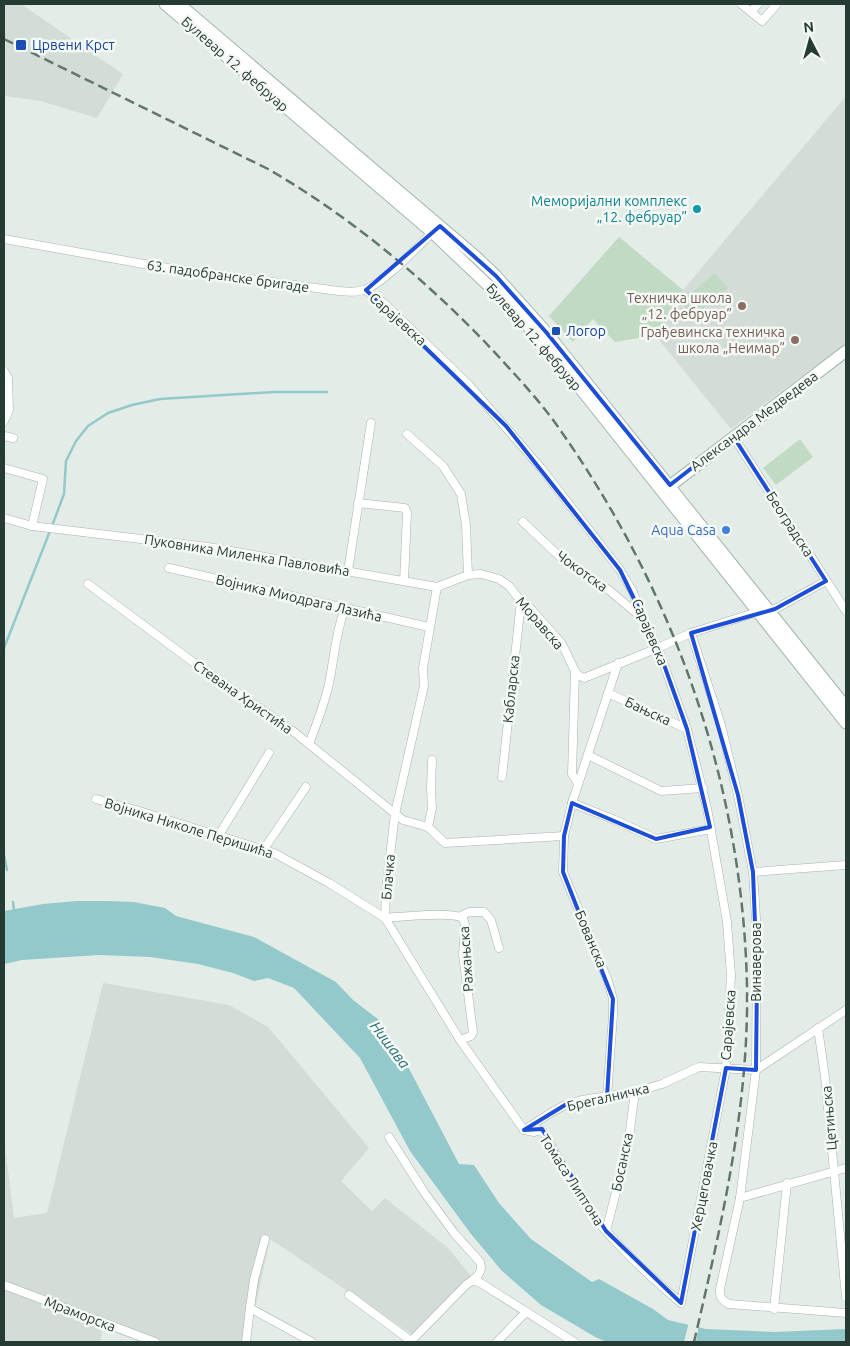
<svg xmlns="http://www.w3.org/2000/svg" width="850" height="1346" font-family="Ubuntu,sans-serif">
  <rect width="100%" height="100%" fill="#e4ece8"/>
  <!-- built -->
  <g fill="#d3dcd6">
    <path d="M4,4H21L123,74L97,118L40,101L4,96Z"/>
    <path d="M846,96V343L731,429L655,335L683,290Z"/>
    <path d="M103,983L229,1005L268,1027L369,1148L341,1181L372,1211L385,1198L448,1248L471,1276L413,1335L270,1239L248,1342H140L103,1328L100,1342H4V1139L14,1218L47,1213Z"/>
  </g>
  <!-- green -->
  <g fill="#c0dac4">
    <path d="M619,237L683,290L655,335L615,342L593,319L573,342L549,316Z"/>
    <path d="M715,273L728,288L693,316L681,302Z"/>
    <path d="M800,439L813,457L776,485L763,468Z"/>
  </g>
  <!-- water -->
  <path fill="#93c9ca" d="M77,901H107L134,902L165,908L176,916L254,937L336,982L353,1000L379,1020L405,1061L459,1164L474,1165L499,1203L531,1239L592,1282L599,1279L653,1309L668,1320L706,1329L774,1332L846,1329V1342H607L597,1338L541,1305L502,1271L471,1234L410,1151L360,1058L294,988L268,978L254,981L233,973L198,964L150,957L99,955L22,960L4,964V911L43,904Z"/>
  <!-- pier -->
  <path fill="#e4ece8" d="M689,1322L699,1325L696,1342H684Z"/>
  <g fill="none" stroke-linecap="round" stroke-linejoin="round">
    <!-- stream -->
    <g stroke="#93c9ca" stroke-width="2.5">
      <path d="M52,526L64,494L66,461L76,441L88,426L108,413L132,405L160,399L274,392H327"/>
      <path d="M4,648L50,531"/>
      <path d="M4,855L7,870"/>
      <path d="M13,902L14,910"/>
    </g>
    <!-- street casing -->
    <g stroke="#a7b3ae" stroke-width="9">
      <g id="street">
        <path d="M741,4L751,12L758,4"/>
        <path d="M751,12L762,21L777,4"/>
        <path d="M4,239L155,266L331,290C342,291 355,294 366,289C385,282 419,245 435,230"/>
        <path d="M366,290L386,305L469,385L541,468L620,570L633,592L642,618L658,648L687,729L707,808L727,922L731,975L726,1068L681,1303C655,1281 629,1257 606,1231C581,1202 563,1166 544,1133L539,1130L534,1132L524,1130"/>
        <path d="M4,371L8,378L9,410L4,421"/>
        <path d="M407,434L443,466L461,494L466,525L468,575"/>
        <path d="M4,436L13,438"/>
        <path d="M733,436L846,611"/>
        <path d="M4,468L43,479L32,526"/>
        <path d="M358,503L405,508L407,513L404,581"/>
        <path d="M4,518L32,526L208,547L437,587"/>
        <path d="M523,522L559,556L610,591L641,617"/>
        <path d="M169,568L429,627"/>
        <path d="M348,571L371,423"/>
        <path d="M88,584L193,662L294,732L403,820L428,827L445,843L564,836"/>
        <path d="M437,587L423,668L424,686L395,814L386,890L385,918L460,1040L524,1130"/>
        <path d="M437,587L468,575L481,574L499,579L509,586L521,601L530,608L562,644L575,671L578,675L584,678L658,648L691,633L751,614L775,609L826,581"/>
        <path d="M691,633L721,725L738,795L753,872L757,934L756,1070L740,1198L720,1289C719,1297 722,1301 729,1304L846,1313"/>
        <path d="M575,671L572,774L578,784"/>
        <path d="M608,693L687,729"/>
        <path d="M309,744C316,726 323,707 328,688C334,662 335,634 345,608"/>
        <path d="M588,755L661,791L703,788"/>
        <path d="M502,777L521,601"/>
        <path d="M96,799L136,810L274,853L329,883L385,918"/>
        <path d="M572,803L615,820L656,839L711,829"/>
        <path d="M428,827L432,808L431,789L432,760"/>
        <path d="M219,835L269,753"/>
        <path d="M264,849L306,787"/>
        <path d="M753,872L846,865"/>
        <path d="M461,916L469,912H484L491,920L499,948"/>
        <path d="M385,918C401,917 451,911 463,918L465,925L463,955L473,1032L471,1036L460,1040"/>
        <path d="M818,1028L825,1077L846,1297"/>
        <path d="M607,1097L613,1015V999L608,981L563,872L564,836L572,803L618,663"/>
        <path d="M524,1130L552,1112L565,1105L582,1100L635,1092L662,1084L699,1067L756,1070L846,1010"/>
        <path d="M389,1137L424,1192L454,1233L480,1262C484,1274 474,1279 466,1285L410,1342"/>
        <path d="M740,1198L846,1168"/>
        <path d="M606,1231L628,1145L635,1092"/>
        <path d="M265,1239L254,1280L250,1308L312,1342"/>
        <path d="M473,1281L479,1282L574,1342"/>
        <path d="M4,1285L155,1342"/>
        <path d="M349,1295L411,1341"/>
        <path d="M774,1309L787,1183"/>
        <path d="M246,1342L250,1308"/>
        <path d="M497,1342L525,1313"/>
      </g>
    </g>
    <!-- secondary casing -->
    <g stroke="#a4b6ae" stroke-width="13">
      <g id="secondary">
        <path d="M165,4L433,233L510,306L553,354L846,723"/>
        <path d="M179,4L475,256L496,276L546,332L846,707"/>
        <path d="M666,489L846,351"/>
      </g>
    </g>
    <!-- street -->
    <use href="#street" stroke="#fff" stroke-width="8"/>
    <!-- secondary -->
    <use href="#secondary" stroke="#fff" stroke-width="11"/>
    <!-- rail -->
    <path stroke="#61776e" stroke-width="2.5" stroke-dasharray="10 5" stroke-linecap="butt" d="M4,39L268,169C349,216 420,275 485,342C509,368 535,395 556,424C674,590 743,784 747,987C749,1108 721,1226 694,1342"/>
  </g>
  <!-- marked area -->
  <path fill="none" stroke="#1d4ed8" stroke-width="4" stroke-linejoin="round" d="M440,226L496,276L546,332L670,485L733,436L826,581L775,609L691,633L738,795L753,872L757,975L756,1070L726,1068L681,1303L606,1231L542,1129L524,1130L565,1105L607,1097L613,999L563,872L564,836L572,803L656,839L710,827L687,729L658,648L620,570L506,426L366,290Z"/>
  <!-- markers -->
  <g fill="#1a4fb4" stroke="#f5f9f6" stroke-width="2">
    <rect x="15" y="39" width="12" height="12" rx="2.5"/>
    <rect x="551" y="326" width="10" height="10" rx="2.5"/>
  </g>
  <circle fill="#0f9aa8" stroke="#f5f9f6" stroke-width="2" cx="697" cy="209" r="5"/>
  <g fill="#8d6e63" stroke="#f5f9f6" stroke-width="2">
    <circle cx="742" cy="306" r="5"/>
    <circle cx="795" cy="340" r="5"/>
  </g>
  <circle fill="#3f7fe0" stroke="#f5f9f6" stroke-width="2" cx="726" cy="530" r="5"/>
  <g text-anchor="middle" stroke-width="5" stroke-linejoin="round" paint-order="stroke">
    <!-- transit labels -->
    <g font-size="14" fill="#164399" stroke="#f5f9f6" text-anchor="start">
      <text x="32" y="50">Црвени Крст</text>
      <text x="566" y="336">Логор</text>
    </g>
    <!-- street labels -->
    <g font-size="14" fill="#263b33" stroke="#f5f9f6">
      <text transform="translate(235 64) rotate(41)" y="5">Булевар 12. фебруар</text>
      <text transform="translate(228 276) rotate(8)" y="5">63. падобранске бригаде</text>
      <text transform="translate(398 319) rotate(42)" y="5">Сарајевска</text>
      <text transform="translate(534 337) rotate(49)" y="5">Булевар 12. фебруар</text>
      <text transform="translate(754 421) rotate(-37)" y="5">Александра Медведева</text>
      <text transform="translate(790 524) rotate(57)" y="5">Београдска</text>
      <text transform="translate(247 555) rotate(9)" y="5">Пуковника Миленка Павловића</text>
      <text transform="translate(582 571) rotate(36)" y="5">Чокотска</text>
      <text transform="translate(299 598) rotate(13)" y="5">Војника Миодрага Лазића</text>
      <text transform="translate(540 623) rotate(49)" y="5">Моравска</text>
      <text transform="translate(650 632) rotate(67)" y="5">Сарајевска</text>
      <text transform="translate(511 689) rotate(-84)" y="5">Кабларска</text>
      <text transform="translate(243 697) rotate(35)" y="5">Стевана Христића</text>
      <text transform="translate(648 711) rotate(25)" y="5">Бањска</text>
      <text transform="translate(189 828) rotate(17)" y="5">Војника Николе Перишића</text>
      <text transform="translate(388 877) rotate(-85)" y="5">Блачка</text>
      <text transform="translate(591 939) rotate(67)" y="5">Бованска</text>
      <text transform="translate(466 959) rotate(-94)" y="5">Ражањска</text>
      <text transform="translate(756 962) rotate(-90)" y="5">Винаверова</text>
      <text transform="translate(728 1025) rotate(-86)" y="5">Сарајевска</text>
      <text transform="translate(608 1097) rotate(-13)" y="5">Брегалничка</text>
      <text transform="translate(829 1118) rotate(-95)" y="5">Цетињска</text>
      <text transform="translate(622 1162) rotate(-78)" y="5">Босанска</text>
      <text transform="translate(572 1180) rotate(57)" y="5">Томаса Липтона</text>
      <text transform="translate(704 1186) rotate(-79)" y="5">Херцеговачка</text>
      <text transform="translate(80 1314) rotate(21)" y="5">Мраморска</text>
    </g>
    <!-- culture labels -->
    <g font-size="14" fill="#0d838f" stroke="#f5f9f6" text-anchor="end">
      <text x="687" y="206">Меморијални комплекс<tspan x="687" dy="16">„12. фебруар”</tspan></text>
    </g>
    <!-- education labels -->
    <g font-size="14" fill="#785e54" stroke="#f5f9f6" text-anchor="end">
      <text x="732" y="303">Техничка школа<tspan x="732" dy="16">„12. фебруар”</tspan></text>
      <text x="785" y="337">Грађевинска техничка<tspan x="785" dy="16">школа „Неимар”</tspan></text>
    </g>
    <!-- shop labels -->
    <g font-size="14" fill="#366cbe" stroke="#f5f9f6" text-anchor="end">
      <text x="716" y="535">Aqua Casa</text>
    </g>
    <!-- water labels -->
    <g font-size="15" font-style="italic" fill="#276e70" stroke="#f5f9f6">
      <text transform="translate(390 1045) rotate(53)" y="5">Нишава</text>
    </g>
  </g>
  <!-- border -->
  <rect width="850" height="1346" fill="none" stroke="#263b33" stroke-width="10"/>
  <!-- north arrow -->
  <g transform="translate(810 40) rotate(354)" stroke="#f5f9f6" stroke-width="4" paint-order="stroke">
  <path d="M0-4L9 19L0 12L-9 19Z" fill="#263b33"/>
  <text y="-8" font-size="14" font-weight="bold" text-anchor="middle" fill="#263b33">N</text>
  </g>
</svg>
